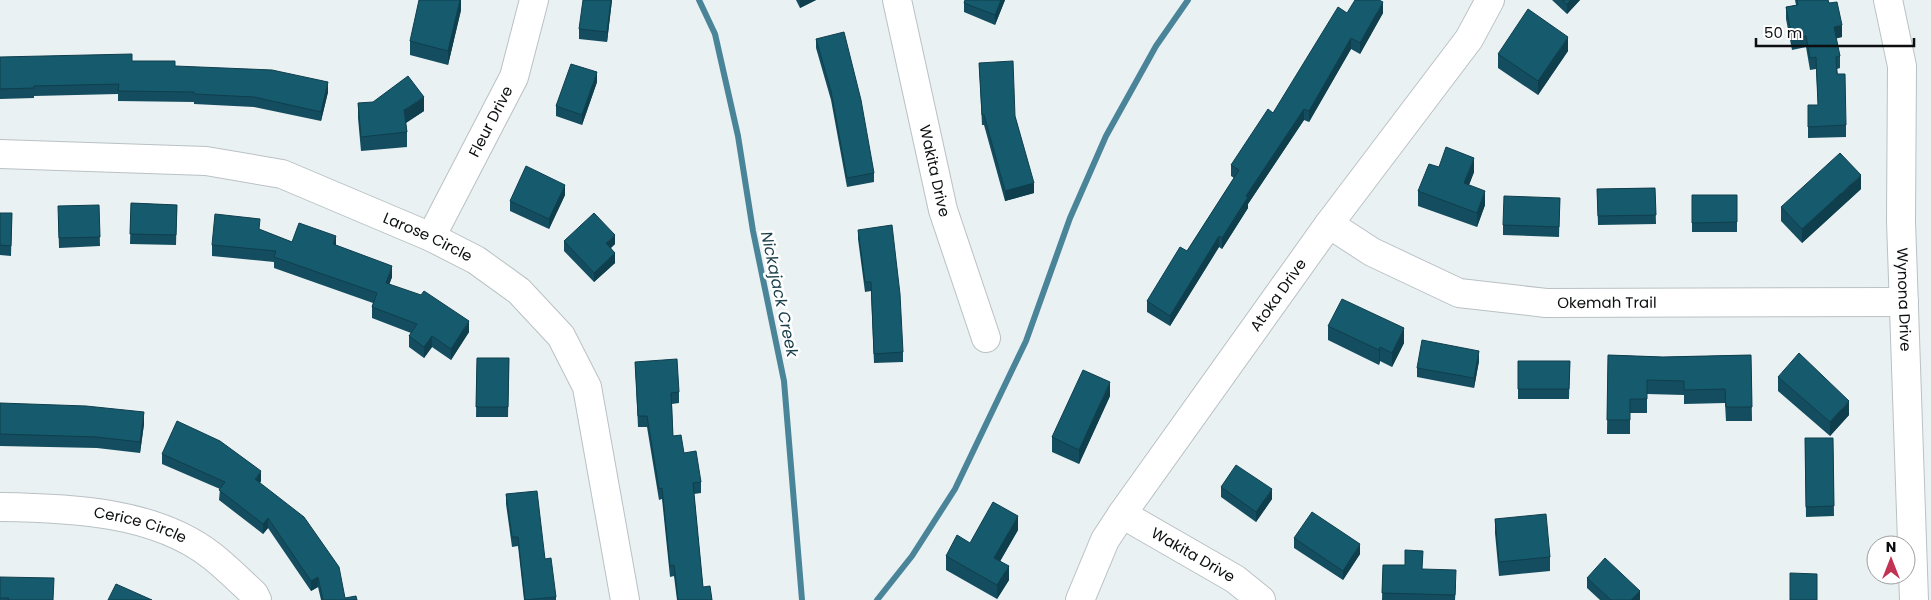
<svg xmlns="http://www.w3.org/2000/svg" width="1931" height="600" font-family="Poppins,sans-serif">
  <rect width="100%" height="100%" fill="#e9f1f3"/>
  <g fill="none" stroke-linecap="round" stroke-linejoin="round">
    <!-- stream -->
    <g stroke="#4a8499" stroke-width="6">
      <path d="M699,0L715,34L738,136L753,231L784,381L802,600"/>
      <path d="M877,600L912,556L955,489L1026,341L1070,218L1106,136L1156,46L1188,0"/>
    </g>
    <!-- minor casing -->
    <g stroke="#bac1c4" stroke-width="30">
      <g id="minor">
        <path id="s1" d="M897,0L943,210L986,338"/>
        <path id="s2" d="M1888,0L1902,66L1901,221L1914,600"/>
        <path id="s3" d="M0,154L206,161L282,174L431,237L476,260L519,291L561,336L587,387L625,600"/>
        <path id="s4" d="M1329,224L1372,252L1459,293L1546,303L1904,302"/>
        <path id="s5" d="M431,237L514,77L534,0"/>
        <path id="s6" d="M0,507C69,508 155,511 212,556C226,567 240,581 254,594L257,600"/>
        <path id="s7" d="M1122,514L1235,579L1261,600"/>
        <path id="s8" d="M1080,600L1105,540L1122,514L1329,224L1469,39L1490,0"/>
      </g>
    </g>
    <!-- minor -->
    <use href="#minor" stroke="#fff" stroke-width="28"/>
  </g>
  <!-- wall -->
  <g fill="#134d5f">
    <path d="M461,0V10L448,65L410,55V41Z"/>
    <path d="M612,0L607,42L579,39V29Z"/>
    <path d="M796,0H816L800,8Z"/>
    <path d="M965,0H1005L995,25L964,12V3Z"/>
    <path d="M1552,0H1580L1567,14Z"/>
    <path d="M1795,0H1828L1842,37L1836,38L1840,56V68L1837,69L1846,125V137L1808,138V105H1818L1816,69L1810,70L1806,47L1792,50L1786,19V7L1796,5Z"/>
    <path d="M1347,13H1383L1360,54L1351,49L1309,122L1304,120L1248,204V208L1222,249L1219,247L1170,326L1147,312V301L1187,251L1234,178L1231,176V165L1273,113Z"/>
    <path d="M816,39L874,173V182L847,187L831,100L816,48Z"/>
    <path d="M1568,51L1538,95L1498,68V54Z"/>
    <path d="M0,57L132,61L175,66L328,92L321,121L254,107L194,104V102L118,101V94L34,96V98L0,99Z"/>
    <path d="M979,63L1015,116L1034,193L1005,201L984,125H982Z"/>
    <path d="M597,82L582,125L556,116V106Z"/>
    <path d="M358,103L424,111L406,123L407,132V147L361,151L358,118Z"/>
    <path d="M1439,167L1474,172L1469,185L1485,205L1477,227L1418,206V191Z"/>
    <path d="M1655,188L1656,224L1598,225L1597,189Z"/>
    <path d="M1861,189L1802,243L1781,221V207Z"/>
    <path d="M565,195L549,229L510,211V201Z"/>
    <rect x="1692" y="195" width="45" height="37"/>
    <path d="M1560,198L1559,237L1503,235V225Z"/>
    <path d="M131,203L177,205L176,245L130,244Z"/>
    <path d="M99,205L100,246L59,248L58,216Z"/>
    <path d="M0,213H12L11,256L0,255Z"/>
    <path d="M260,230L292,242L336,245L392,277L389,284L469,332L451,360L432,347L424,358L409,347V336L411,333L372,318V307L373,303L274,268V262L212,256V245Z"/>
    <path d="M858,230L903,352V362L874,363L871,291L865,292L858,239Z"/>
    <path d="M564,241L615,244L611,248L615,263L594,282L564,251Z"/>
    <path d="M1328,326L1404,343L1392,367L1380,361L1379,365L1328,340Z"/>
    <path d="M1608,355L1663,357L1751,355L1752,421H1726L1725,403L1684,404V395L1647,394V413H1630V434H1607Z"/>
    <path d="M477,358H509L508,417H476Z"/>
    <path d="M1479,361L1474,388L1417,377V368Z"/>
    <path d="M1518,361H1570L1569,399H1518Z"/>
    <path d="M635,362L679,392V403L672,404L673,436L701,482V493L694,494L703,587L712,600H677L674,576L670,577L662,499L659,500L647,427H638Z"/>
    <path d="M1778,377L1849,415L1830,436L1778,391Z"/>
    <path d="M1110,396L1079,464L1052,452V437Z"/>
    <path d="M0,403L144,424L140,453L97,448L0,446Z"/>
    <path d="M1805,438H1833L1834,516L1806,517Z"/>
    <path d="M162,454L261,481L260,483L345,598L357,600H321L318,587L311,591L268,528L263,534L219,500L220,489L162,464Z"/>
    <path d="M1221,487L1272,499L1256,522L1221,497Z"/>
    <path d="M506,494L545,559L556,597V600H524L518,546L512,547L506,504Z"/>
    <path d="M1495,519L1550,557V571L1499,576L1495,533Z"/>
    <path d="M1018,530L1000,561L1009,580L997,599L946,570V556L970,543Z"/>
    <path d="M1294,538L1360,554L1343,580L1294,548Z"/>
    <path d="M1383,565L1423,569L1456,584L1455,600H1382Z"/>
    <path d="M0,577L53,600H0Z"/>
    <path d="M1587,578L1640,600H1600L1587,588Z"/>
  </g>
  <!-- shaded-wall -->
  <g fill="#0f3f4d">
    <path d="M460,0H461V10L448,65V51Z"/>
    <path d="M611,0H612L607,42V32Z"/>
    <path d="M800,0H816L800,8Z"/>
    <path d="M1001,0H1005L995,25V15Z"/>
    <path d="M1571,0H1580L1567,14V4Z"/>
    <path d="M1383,2V13L1360,54V43Z"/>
    <path d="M1842,25V37L1834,39V27Z"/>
    <path d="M1568,37V51L1538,95V81Z"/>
    <path d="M1351,38V49L1309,122V111Z"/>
    <path d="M597,72V82L582,125V115Z"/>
    <path d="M328,82V92L321,121V112Z"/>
    <path d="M424,97V111L404,124V110Z"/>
    <path d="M1304,109V120L1248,204V208L1222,249V238L1246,196Z"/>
    <path d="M1474,158V172L1464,198V183Z"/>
    <path d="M1861,175V189L1802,243V229Z"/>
    <path d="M1034,183V193L1005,201V191Z"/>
    <path d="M565,185V195L549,229V219Z"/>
    <path d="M1485,191V205L1477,227V213Z"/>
    <path d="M615,235V244L606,252V243Z"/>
    <path d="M336,236V247L333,244Z"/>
    <path d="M1219,236V247L1170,326V316Z"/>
    <path d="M615,253V263L594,282V273Z"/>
    <path d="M392,266V277L386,294V283Z"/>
    <path d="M469,321V332L451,360V349Z"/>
    <path d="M1404,328V343L1392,367V353Z"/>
    <path d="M432,336V347L424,358V347Z"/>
    <path d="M1380,347V361L1379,365V350Z"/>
    <path d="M1479,351V361L1474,388V378Z"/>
    <path d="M1110,382V396L1079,464V450Z"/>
    <path d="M1849,401V415L1830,436V422Z"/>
    <path d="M144,412V424L140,453V442Z"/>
    <path d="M261,471V481L255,489V479Z"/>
    <path d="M1272,489V499L1256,522V512Z"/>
    <path d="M1018,516V530L994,572V558Z"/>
    <path d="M268,518V528L263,534V524Z"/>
    <path d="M1360,544V554L1343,580V571Z"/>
    <path d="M1009,566V580L997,599V585Z"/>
    <path d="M318,577V587L311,591V581Z"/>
    <path d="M1640,591V600H1631Z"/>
  </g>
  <!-- building -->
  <g fill="#165a6e" stroke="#0f3f4d">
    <path d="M419,0H460L448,51L410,41Z"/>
    <path d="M583,0H611L607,32L579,29Z"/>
    <path d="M965,0H1001L995,15L964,3Z"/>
    <path d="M1355,0H1379L1383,2L1360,43L1351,38L1309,111L1304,109L1246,196L1248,197L1222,238L1219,236L1170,316L1147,301L1180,247L1187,251L1239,170L1231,165L1268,109L1273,113L1338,7L1347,13Z"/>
    <path d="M1562,0H1571L1567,4Z"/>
    <path d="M1797,0H1828L1829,3L1837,2L1842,25L1834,27L1840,56L1836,57L1837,74H1845L1846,125L1808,127V105H1818L1816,57L1810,58L1806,36L1792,38L1786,7L1798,5Z"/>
    <path d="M1528,9L1568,37L1538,81L1498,54Z"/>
    <path d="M844,32L861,100L874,173L847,178L831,91L816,39Z"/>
    <path d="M132,54V61H175V66L272,70L328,82L321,112L254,97L194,94V92L118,91L119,84L34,86V88L0,89V57Z"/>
    <path d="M1013,61L1015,116L1034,183L1005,191L984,115H982L979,63Z"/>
    <path d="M571,64L597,72L582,115L556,106Z"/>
    <path d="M408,76L424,97L404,110L407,132L361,137L358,103L373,102Z"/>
    <path d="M1446,147L1474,158L1464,183L1485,191L1477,213L1418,191L1429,164L1439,167Z"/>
    <path d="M1840,153L1861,175L1802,229L1781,207Z"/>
    <path d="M526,166L565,185L549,219L510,201Z"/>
    <path d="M1655,188L1656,215L1598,216L1597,189Z"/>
    <path d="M1692,195H1737V222L1692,223Z"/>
    <path d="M1504,196L1560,198L1559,227L1503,225Z"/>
    <path d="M131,203L177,205L176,235L130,234Z"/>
    <path d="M99,205L100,237L59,238L58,206Z"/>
    <path d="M0,213H12L11,246L0,245Z"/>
    <path d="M594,213L615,235L606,243L615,253L594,273L564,241Z"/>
    <path d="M215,214L260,219L259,229L292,242L299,223L336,236L333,244L392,266L386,283L421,295L424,291L469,321L451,349L432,336L424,347L409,336L417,324L372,307L377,293L274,257L276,251L212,245Z"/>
    <path d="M892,225L900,294L903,352L874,354L871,282H865L858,230Z"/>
    <path d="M1342,299L1404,328L1392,353L1380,347L1379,350L1328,326Z"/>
    <path d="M1422,340L1479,351L1474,378L1417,368Z"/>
    <path d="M1799,353L1849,401L1830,422L1778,377Z"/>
    <path d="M1608,355L1663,357L1751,355L1752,407H1726L1725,389L1684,390V381L1647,380V399H1630V420H1607Z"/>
    <path d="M477,358H509L508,407H476Z"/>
    <path d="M677,359L679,392L671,393L673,436L681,435L684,453L696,451L701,482L693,483L703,587L710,586L712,600H678L674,565L670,566L662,488L659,489L647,416H638L635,362Z"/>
    <path d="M1518,361H1570L1569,389H1518Z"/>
    <path d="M1083,370L1110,382L1079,450L1052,437Z"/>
    <path d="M0,403L86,406L144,412L140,442L97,437L0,434Z"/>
    <path d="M177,421L220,441L261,471L255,479L304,517L339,567L345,598L356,596L357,600H323L318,577L311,581L268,518L263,524L219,490L225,482L162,454Z"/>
    <path d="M1805,438H1833L1834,506L1806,507Z"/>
    <path d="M1236,465L1272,489L1256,512L1221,487Z"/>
    <path d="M537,491L545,559L551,558L556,597L525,600L518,537H512L506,494Z"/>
    <path d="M993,502L1018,516L994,558L1009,566L997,585L946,556L957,535L970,543Z"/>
    <path d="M1312,512L1360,544L1343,571L1294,538Z"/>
    <path d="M1546,514L1550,557L1499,562L1495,519Z"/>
    <path d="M1405,550L1423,551L1422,569L1456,570L1455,595L1382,593L1383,565H1405Z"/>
    <path d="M1605,558L1640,591L1631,600H1611L1587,578Z"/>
    <path d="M1790,573L1817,574V600H1790Z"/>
    <path d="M0,577L54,578L53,600H8L9,598H0Z"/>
    <path d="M116,584L152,600H108Z"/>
  </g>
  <g text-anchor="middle" stroke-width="5" stroke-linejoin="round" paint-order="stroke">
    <!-- street labels -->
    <g font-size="15" fill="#0c0e0f" stroke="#fff">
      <text dy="5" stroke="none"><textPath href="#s5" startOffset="130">Fleur Drive</textPath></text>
      <text dy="5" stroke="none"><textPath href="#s1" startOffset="175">Wakita Drive</textPath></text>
      <text dy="5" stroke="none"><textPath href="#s3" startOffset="442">Larose Circle</textPath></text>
      <text dy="5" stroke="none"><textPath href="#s8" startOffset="365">Atoka Drive</textPath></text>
      <text dy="5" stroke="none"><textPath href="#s2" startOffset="301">Wynona Drive</textPath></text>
      <text dy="5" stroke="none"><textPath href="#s4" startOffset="296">Okemah Trail</textPath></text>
      <text dy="5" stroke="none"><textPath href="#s6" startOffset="142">Cerice Circle</textPath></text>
      <text dy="5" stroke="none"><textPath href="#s7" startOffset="82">Wakita Drive</textPath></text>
    </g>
    <!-- water labels -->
    <g font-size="16" font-style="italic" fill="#183e4a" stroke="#fff">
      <text transform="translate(780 294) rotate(78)" y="6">Nickajack Creek</text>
    </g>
  </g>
  <!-- north arrow -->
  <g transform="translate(1891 560)"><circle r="24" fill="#ffffff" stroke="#9e9f9f"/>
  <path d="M0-4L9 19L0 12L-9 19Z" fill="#c23252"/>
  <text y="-8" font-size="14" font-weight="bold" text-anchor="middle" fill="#0c0e0f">N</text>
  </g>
  <!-- scale -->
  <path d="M1756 38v8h158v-8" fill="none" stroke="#0c0e0f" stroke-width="2.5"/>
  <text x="1764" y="38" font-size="15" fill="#0c0e0f" stroke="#ffffff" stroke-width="4" paint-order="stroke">50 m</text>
</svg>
